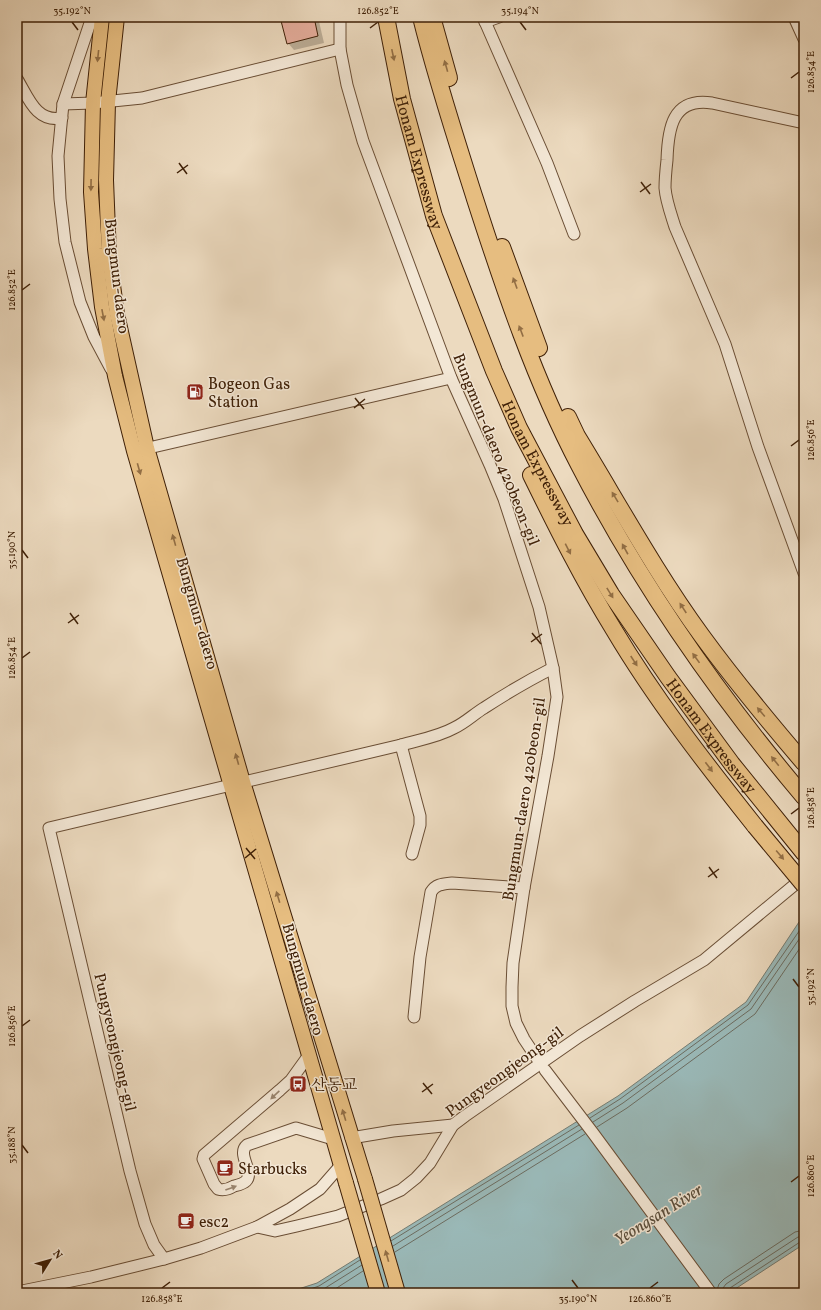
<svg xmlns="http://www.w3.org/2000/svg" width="821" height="1310" font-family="Vollkorn,'Noto Serif KR',serif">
  <rect width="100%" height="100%" fill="#ecdabf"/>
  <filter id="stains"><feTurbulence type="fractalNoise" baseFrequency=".005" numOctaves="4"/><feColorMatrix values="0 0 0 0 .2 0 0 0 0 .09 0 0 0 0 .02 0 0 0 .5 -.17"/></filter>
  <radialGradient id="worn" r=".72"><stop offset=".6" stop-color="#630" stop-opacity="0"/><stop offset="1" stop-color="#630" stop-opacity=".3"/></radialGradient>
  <!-- water -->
  <path fill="#9ab9b8" stroke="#767c71" d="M804,919V1244L729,1293H286L317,1283L618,1096L746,1002L799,922Z"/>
  <!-- shadow -->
  <path fill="#0003" d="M281,17H318L324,43L294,50L288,43Z"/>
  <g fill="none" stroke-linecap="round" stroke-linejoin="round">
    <!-- shore -->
    <g stroke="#6c6c60" stroke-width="1">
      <path d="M590,1118L620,1099L748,1005L804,924"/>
      <path d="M593,1122L623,1103L751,1009L804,932"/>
      <path d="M597,1127L627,1108L755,1014L804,942"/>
      <path d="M391,1241L579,1125"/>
      <path d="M393,1246L582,1129"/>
      <path d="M395,1252L585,1134"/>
      <path d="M717,1290L719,1284L724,1279L795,1232L804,1230"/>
      <path d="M299,1293L319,1286L360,1260"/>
      <path d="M314,1293L322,1290L362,1265"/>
      <path d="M329,1293L363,1271"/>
      <path d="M722,1293L723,1288L726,1284L798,1237L804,1236"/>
      <path d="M727,1293L730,1288L800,1242L804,1241"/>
    </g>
  </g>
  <!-- building -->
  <path fill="#e6ae9d" stroke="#3f2007" d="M280,17H314L318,36L287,44Z"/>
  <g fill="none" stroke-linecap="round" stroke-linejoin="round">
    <!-- minor casing -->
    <g stroke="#6a4e35" stroke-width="13">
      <g id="minor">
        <path d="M92,17L63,104L58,156L60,199L65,242L80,302L94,337L111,369"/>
        <path d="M340,17V49L347,85L363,141L451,378L490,465L504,499L539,607L553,668L557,697L548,756L524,888L513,963L512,987V1006L516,1023L524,1039L540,1063"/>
        <path d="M483,17L547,163L574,234"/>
        <path d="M794,17L804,39"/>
        <path d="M485,22L499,17"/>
        <path d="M17,79C28,97 36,123 62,118"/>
        <path d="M63,104L93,103L142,98L340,49"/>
        <path d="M804,123L712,103C672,97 668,129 667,160C666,169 665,179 665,188C666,201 671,214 675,227L725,344L758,447L804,573"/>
        <path d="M140,450L451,378"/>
        <path d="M401,745L420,816V825L412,854"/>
        <path d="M414,1017L420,957L431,892C436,884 443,884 452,883L524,888"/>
        <path d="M309,1055L291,1080L280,1090L204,1155L203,1159L214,1184L218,1189C224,1191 229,1189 234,1186C238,1185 243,1184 246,1181C255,1172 236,1154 247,1145L296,1128L333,1139"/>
        <path d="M545,1070L593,1133L711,1293"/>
        <path d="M351,1138L393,1131L453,1125"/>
        <path d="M257,1227L290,1209L320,1189L341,1165"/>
        <path d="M164,1259L154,1245L145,1224L130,1171L49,828L401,745C418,740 438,737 454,728C465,723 474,714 484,708C507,693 529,680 553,668"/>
        <path d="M17,1292L91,1277L164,1259L201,1248L257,1227L275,1231L297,1226L338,1216L381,1199L401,1190L416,1178L430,1163L453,1125L465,1116L580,1036L635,1001L704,960L804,877"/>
      </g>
    </g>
    <!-- major casing -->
    <g stroke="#3f2007" stroke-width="16">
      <g id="major">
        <path d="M102,17L93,103L91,192L95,249L102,307L115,376L134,451L346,1183"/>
        <path d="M117,17L108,102L106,180L109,256L117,314L147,448L243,782L365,1179"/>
      </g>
    </g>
    <!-- highway casing -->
    <g stroke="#3f2007" stroke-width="18">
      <g id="highway">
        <path id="s1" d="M386,17L402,99L434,216L494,371L519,428L575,534L611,594L668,677L732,764L804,853"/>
        <path d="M421,17C436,78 456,139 475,199C504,289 535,381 579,465C641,585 717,694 804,797"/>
        <path d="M432,17L449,78"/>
        <path d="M502,247L539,348"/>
        <path d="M568,417L577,436C618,503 656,573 702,636C734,680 769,722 804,763"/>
        <path d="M531,475C557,528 583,580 614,630C655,699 705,763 755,826"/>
      </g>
    </g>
    <!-- minor -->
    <use href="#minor" stroke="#f3e7d5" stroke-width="11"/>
    <!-- major -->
    <use href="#major" stroke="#e6bd80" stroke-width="14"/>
    <!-- highway -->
    <use href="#highway" stroke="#e6bd80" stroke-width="16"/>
    <!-- major-bridge casing -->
    <g stroke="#3f2007" stroke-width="16" stroke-linecap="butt">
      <g id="major-bridge">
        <path d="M365,1179L398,1293"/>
        <path d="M346,1183L378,1293"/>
      </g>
    </g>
    <!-- highway-bridge casing -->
    <g stroke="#3f2007" stroke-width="18" stroke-linecap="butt">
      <path id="highway-bridge" d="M755,826L804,885"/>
    </g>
    <!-- major-bridge -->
    <use href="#major-bridge" stroke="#e6bd80" stroke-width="14"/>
    <!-- highway-bridge -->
    <use href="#highway-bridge" stroke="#e6bd80" stroke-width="16"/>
  </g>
  <!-- one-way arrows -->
  <defs><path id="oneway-solid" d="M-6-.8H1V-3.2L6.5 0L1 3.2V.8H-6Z"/></defs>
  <g fill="#926e44">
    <use href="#oneway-solid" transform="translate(393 55) rotate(78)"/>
    <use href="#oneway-solid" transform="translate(98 56) rotate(96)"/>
    <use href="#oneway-solid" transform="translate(446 66) rotate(-106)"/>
    <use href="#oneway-solid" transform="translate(91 185) rotate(91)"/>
    <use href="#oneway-solid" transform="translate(515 283) rotate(-110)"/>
    <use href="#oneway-solid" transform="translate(103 315) rotate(79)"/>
    <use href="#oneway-solid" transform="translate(521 331) rotate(-111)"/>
    <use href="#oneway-solid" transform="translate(139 469) rotate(74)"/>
    <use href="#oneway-solid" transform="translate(615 497) rotate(-121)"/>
    <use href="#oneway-solid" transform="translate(174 540) rotate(-106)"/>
    <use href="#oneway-solid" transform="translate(568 549) rotate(63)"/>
    <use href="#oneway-solid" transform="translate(625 549) rotate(-119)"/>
    <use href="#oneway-solid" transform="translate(610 593) rotate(58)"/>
    <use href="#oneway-solid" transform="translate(683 608) rotate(-123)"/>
    <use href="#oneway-solid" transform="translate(696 658) rotate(-126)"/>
    <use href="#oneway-solid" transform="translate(634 661) rotate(57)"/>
    <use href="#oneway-solid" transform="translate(761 712) rotate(-130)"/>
    <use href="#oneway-solid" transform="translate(237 759) rotate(-106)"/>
    <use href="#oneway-solid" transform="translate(775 761) rotate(-129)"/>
    <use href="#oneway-solid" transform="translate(709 767) rotate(53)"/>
    <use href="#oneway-solid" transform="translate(780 855) rotate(50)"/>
    <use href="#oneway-solid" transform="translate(278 897) rotate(-107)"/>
    <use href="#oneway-solid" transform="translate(344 1115) rotate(-107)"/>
    <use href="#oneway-solid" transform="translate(387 1256) rotate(-106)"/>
  </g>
  <g fill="#99846e">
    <use href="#oneway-solid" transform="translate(275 1095) rotate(137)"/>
    <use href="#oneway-solid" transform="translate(231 1188) rotate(-20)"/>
  </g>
  <!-- ticks -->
  <path fill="none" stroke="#3f2007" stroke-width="1.5" d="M72,22L78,30M520,22L526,30M370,28L378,22M791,78L799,72M179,163L187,174M177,173L188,165M641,182L650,194M640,192L651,184M22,290L30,284M355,398L364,409M354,408L365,399M791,446L799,440M22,550L28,558M70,613L78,624M68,623L79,615M532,633L541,644M531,642L542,634M22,658L30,652M791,814L799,808M246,848L255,859M245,858L256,849M709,867L717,878M708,877L719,869M793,979L799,987M22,1026L30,1020M423,1083L432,1094M422,1092L433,1084M22,1145L28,1153M791,1182L799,1176M572,1280L578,1288M162,1288L170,1282M650,1288L658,1282"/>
  <!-- icons -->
  <defs>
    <g id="fuel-square" transform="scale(0.9)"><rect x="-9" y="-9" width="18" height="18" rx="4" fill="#8f2418" stroke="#f3e7d5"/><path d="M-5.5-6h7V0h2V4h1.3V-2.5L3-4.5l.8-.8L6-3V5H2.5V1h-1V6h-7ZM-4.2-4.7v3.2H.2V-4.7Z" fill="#fff"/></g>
    <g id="bus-square" transform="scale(0.9)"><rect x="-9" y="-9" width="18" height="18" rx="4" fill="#8f2418" stroke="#f3e7d5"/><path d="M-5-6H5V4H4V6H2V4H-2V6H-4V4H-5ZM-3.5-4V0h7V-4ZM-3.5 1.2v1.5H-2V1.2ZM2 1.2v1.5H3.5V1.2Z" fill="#fff"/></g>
    <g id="cafe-square" transform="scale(0.9)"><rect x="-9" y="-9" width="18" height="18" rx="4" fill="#8f2418" stroke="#f3e7d5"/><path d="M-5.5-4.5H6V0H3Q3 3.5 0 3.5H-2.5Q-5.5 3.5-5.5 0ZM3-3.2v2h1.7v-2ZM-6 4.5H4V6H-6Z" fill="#fff"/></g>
  </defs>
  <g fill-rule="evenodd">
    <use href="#fuel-square" x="195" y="392"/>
    <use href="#bus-square" x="298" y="1084"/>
    <use href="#cafe-square" x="225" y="1168"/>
    <use href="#cafe-square" x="186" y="1221"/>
  </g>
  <g text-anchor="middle" stroke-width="3" stroke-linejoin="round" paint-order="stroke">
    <!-- street labels -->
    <g font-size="16" fill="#3f2007" stroke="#f3e7d5">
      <text dy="6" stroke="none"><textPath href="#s1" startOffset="149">Honam Expressway</textPath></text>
      <text transform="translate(118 276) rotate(83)" y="6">Bungmun-daero</text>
      <text transform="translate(497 449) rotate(68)" y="6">Bungmun-daero 420beon-gil</text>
      <text dy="6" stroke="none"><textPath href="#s1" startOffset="473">Honam Expressway</textPath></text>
      <text transform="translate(198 613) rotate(74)" y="6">Bungmun-daero</text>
      <text dy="6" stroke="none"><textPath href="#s1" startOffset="797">Honam Expressway</textPath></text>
      <text transform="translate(523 799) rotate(-81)" y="6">Bungmun-daero 420beon-gil</text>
      <text transform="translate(304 979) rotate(74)" y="6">Bungmun-daero</text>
      <text transform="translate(116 1042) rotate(77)" y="6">Pungyeongjeong-gil</text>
      <text transform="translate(504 1071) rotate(-36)" y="6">Pungyeongjeong-gil</text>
    </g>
    <!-- poi labels -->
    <g font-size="16" fill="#3f2007" stroke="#f3e7d5" text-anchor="start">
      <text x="208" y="389">Bogeon Gas<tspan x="208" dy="18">Station</tspan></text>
      <text x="311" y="1090">산동교</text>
      <text x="238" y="1174">Starbucks</text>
      <text x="199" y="1227">esc2</text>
    </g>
    <!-- water labels -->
    <g font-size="17" font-style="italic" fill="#5a4e3c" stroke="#f3e7d5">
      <text transform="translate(658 1214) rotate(-32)" y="6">Yeongsan River</text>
    </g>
  </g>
  <!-- margin -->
  <rect width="821" height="1310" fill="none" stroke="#ecdabf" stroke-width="44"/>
  <!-- north arrow -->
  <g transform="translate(50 1260) rotate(53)" stroke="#f3e7d5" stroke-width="3" paint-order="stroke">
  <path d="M0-3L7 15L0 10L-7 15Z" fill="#3f2007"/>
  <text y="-6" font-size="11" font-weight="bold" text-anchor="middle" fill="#3f2007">N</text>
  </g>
  <rect x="22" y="22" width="777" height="1266" fill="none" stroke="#3f2007" stroke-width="1.5"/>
  <g font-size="10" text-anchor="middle" fill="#3f2007">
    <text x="72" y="14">35.192°N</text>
    <text x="378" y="14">126.852°E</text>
    <text x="520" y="14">35.194°N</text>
    <text transform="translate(810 72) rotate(-90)" y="4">126.854°E</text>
    <text transform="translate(11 290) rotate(-90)" y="4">126.852°E</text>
    <text transform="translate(810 440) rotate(-90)" y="4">126.856°E</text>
    <text transform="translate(11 550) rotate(-90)" y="4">35.190°N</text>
    <text transform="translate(11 658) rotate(-90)" y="4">126.854°E</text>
    <text transform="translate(810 808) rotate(-90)" y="4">126.858°E</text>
    <text transform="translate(810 987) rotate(-90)" y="4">35.192°N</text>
    <text transform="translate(11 1026) rotate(-90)" y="4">126.856°E</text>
    <text transform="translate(11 1145) rotate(-90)" y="4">35.188°N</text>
    <text transform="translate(810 1176) rotate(-90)" y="4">126.860°E</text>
    <text x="162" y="1302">126.858°E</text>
    <text x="578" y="1302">35.190°N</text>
    <text x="650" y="1302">126.860°E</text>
  </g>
  <rect width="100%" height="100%" filter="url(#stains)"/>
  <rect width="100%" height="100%" fill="url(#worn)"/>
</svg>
